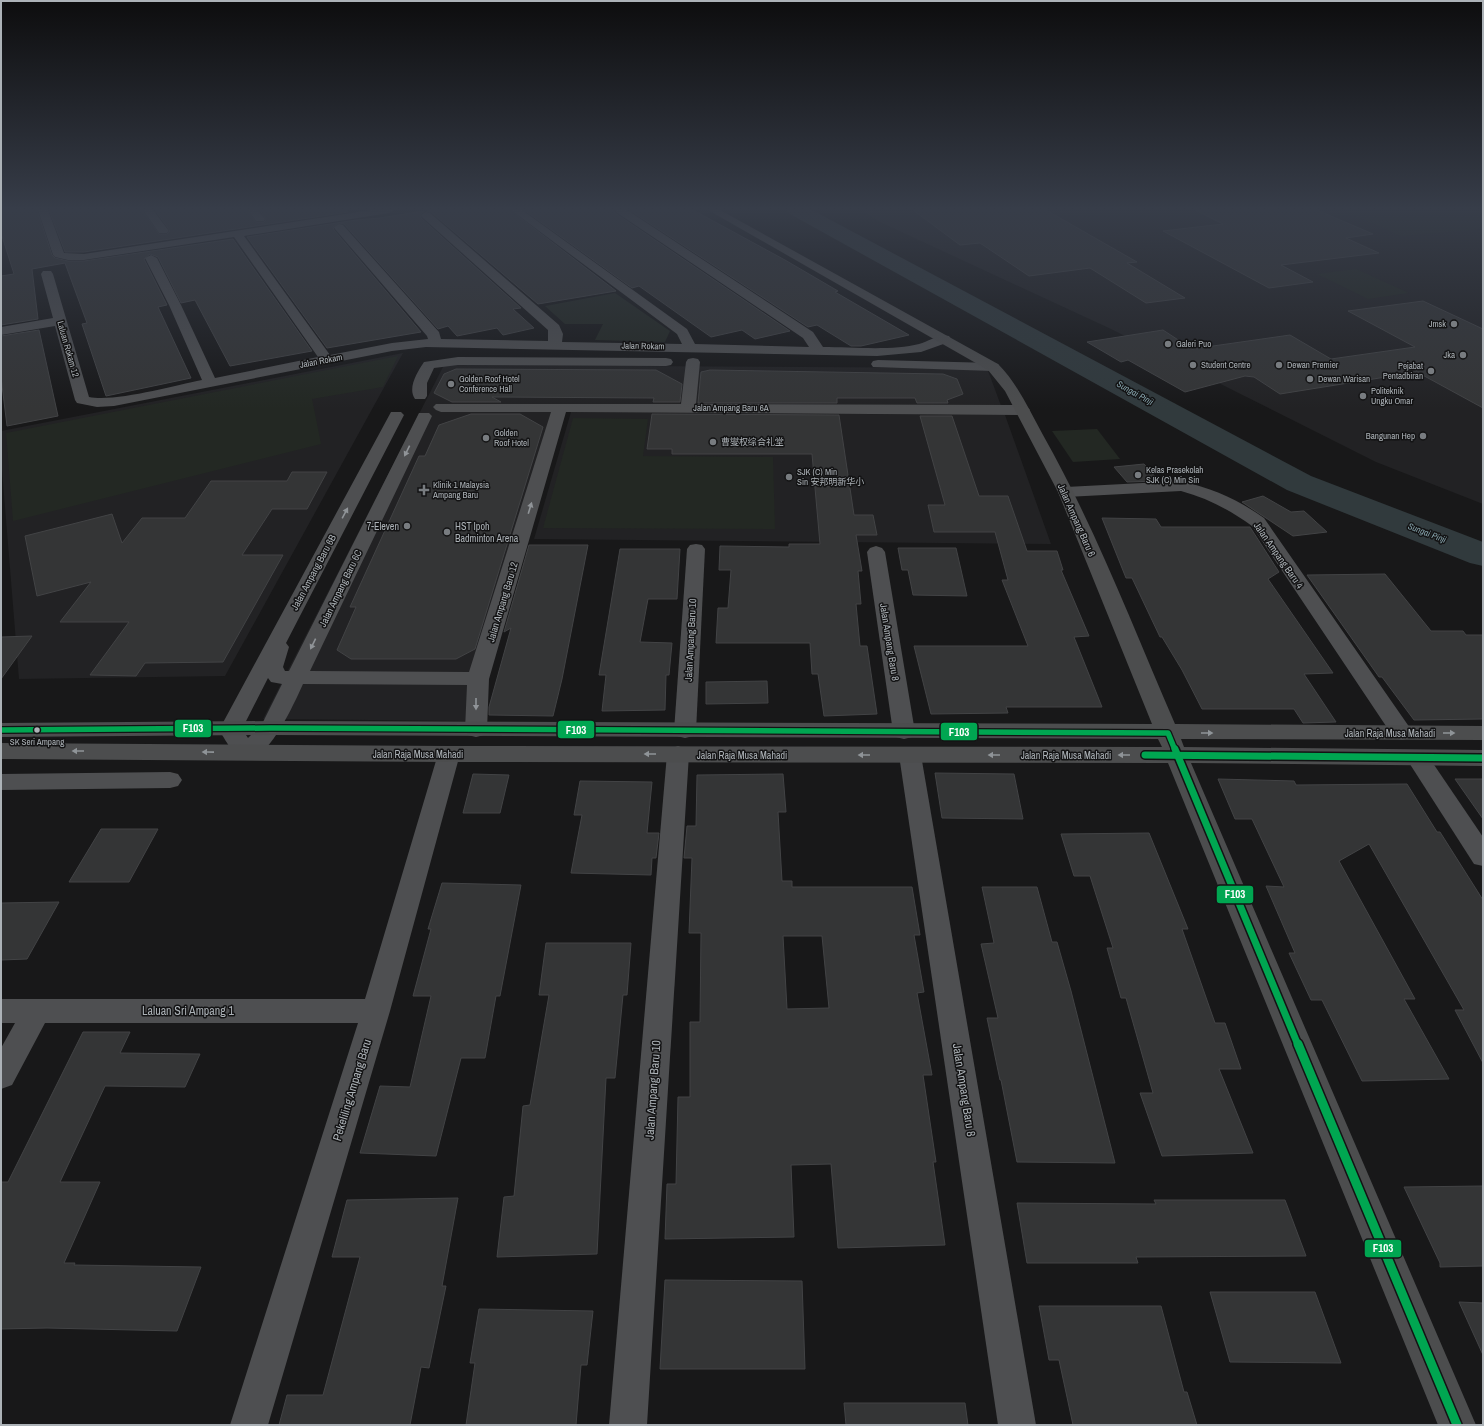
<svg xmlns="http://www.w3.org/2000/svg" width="1484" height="1426" font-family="'Archivo Narrow','Noto Sans SC',sans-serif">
  <rect width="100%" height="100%" fill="#181819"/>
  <!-- built -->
  <g fill="#222224">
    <path d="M862,210H1483V504L1376,462L1111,329L880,222Z"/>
    <path d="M403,353L225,676L19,679L1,458V431Z"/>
    <path d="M444,365L987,368L1003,411L565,408L474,721L263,719Z"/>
    <path d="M571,412L1005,415L1051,544L534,539Z"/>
  </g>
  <!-- green -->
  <g fill="#232823">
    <path d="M1343,210H1483V229L1401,236Z"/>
    <path d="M1356,269L1409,293L1368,299L1317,274Z"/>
    <path d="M615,293L670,331L665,342L595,340L603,324H565L545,306Z"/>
    <path d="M398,356L383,387L312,399L321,444L13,521L6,433Z"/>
    <path d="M573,418L648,419L643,456L773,457L775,529L543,528Z"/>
    <path d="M1097,429L1120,459L1073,462L1052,431Z"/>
  </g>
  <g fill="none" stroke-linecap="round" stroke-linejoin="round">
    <!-- river -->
    <path fill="#313a3d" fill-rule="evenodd" d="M786,210H812L1311,476L1483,542V566L1470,563L1287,490L790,214Z"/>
  </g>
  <!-- building -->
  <g fill="#343536" stroke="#424345" fill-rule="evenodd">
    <path d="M1,210H37L52,255L55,258L68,261H84L233,239L312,351L230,366L195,300L181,303L158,257L150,254L144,259L167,305L158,307L191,378L106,396L82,324L87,323L65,263L32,269L38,319L1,325V276L14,274L1,233Z"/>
    <path d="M49,210H142L159,234H167L170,231L155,210H247L256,222H264L266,220L260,210H346L348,212L84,252H65Z"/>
    <path d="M435,210H510L616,291L538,304L431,212L427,211Z"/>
    <path d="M524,210H614L615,213L790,331L755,339L742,330L711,337L639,286L632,288Z"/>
    <path d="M629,210H693L785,260L838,291L835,292L909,335L861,346H851L817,325L808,327Z"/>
    <path d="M913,210H1046L1137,262L1127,263L1185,298L1146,303L1090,268L1029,276L980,243L960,245Z"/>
    <path d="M1195,210H1317L1373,234L1346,238L1379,253L1281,265L1313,282L1269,288L1163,231L1223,224Z"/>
    <path d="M424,211L420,215L421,218L521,308L513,309L534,328L503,335L497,328L457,336L448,326L438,329L344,224L339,223L333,227L334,230L421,332L327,348L247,237L356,220L380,218Z"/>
    <path d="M1423,301L1483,329V408L1417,372L1280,394L1254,377L1245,376L1185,392L1128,360L1121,362L1087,342L1163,330L1192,349L1290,335L1331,359L1415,347L1348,311Z"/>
    <path d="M39,330L58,416L7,426L1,377V336Z"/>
    <path d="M456,369L656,370L682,384L680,402H653L654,398L492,397L501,402H452L434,393L444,374Z"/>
    <path d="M710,370L943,374L957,379L963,394L947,400L948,403H917L915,398H837V403H698L701,372Z"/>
    <path d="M471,414H520L543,427L475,649L456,659H351L337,650L356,607H350L419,456H425L439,425Z"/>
    <path d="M652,414L839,415L854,515H873L877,535H856L862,571H858L861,604H856L860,646H867L877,714L824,716L818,674H812L810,643H716L718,608H728L731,570H719L720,546L789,547V544H820L812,454H672V449H647Z"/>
    <path d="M920,416H952L979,496H1008L1027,551H1057L1063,570H1061L1089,636L1074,637L1102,707H1006L1008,713L931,714L914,646H1028L1002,580H1008L995,532H934L928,505H945Z"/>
    <path d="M1144,464L1159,481L1127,482L1114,467Z"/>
    <path d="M292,472H327L307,509H272L242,555H283L223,662L145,663L136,676L90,675L129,622H60L91,582L37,596L25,536L112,514L122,543L142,518H185L211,481H287Z"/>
    <path d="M1263,496L1291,512L1304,511L1327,532L1293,536L1242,502Z"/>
    <path d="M1102,518L1156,519L1161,527H1250L1279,572L1268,579L1333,673L1304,674L1336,722L1303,723L1294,709H1202L1182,670L1162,637H1160L1132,578H1126Z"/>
    <path d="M529,545H588L562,679L553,716L489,715V707L511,628L504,632Z"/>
    <path d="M898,548H956L967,596L913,595L908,570H902Z"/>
    <path d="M620,549H680L677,599H648L640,642L672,643L669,675H666L665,710L602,711L606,675H599Z"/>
    <path d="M1385,574L1431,631H1463L1466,635H1483V719L1414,720L1382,677H1379L1307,575Z"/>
    <path d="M32,636L1,679V637Z"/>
    <path d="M767,681L768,703L706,704V682Z"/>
    <path d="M935,773L1014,774L1023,819L942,818Z"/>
    <path d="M473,774L509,775L500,813H463Z"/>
    <path d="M783,774L786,812H778L782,881H792V887H912L920,935H914L924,992L917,993L932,1075H923L936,1162H933L945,1245L838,1248L831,1164L791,1165L794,1237L665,1239L667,1184H676L678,1097H690V1022H700L701,933H689L692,858H684L687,826H696L697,775ZM783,936H822L829,1008L787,1009Z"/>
    <path d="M1218,779L1294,781L1296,785L1407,784L1437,832H1440L1483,900V1063L1455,1010H1464L1369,844L1339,861L1415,999H1404L1449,1079L1362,1081L1322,1000H1311L1289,953H1295L1266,886L1284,887L1252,819H1235Z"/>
    <path d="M1455,779H1483V819Z"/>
    <path d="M580,781L652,782L647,833H659L656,858H652L651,875L571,873L582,815H574Z"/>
    <path d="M101,829H158L129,882H69Z"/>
    <path d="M1149,833L1188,929H1182L1215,1023H1225L1241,1069H1219L1253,1153L1162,1156L1140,1093H1153L1126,998H1121L1107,948H1113L1090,876H1074L1061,834Z"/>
    <path d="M442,883L521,885L500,996H496L485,1058H461L436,1156L360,1153L380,1086L410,1087L431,996H413L431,929H428Z"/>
    <path d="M982,887H1037L1052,942H1057L1071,991L1115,1163L1017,1162L1001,1080H1000L987,1018H998L981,944L994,943Z"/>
    <path d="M59,902L27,959L1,960V903Z"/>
    <path d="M546,943H631L627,995H623L615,1078H606L597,1254L497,1257L504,1197L514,1196L523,1106L530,1105L549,995H539Z"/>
    <path d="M83,1032H130L120,1053L200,1054L185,1087L105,1086L60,1182H100L64,1263H75L74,1265L201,1267L177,1331L47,1328L1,1329V1182H8Z"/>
    <path d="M1483,1186V1266L1440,1267V1263L1404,1187Z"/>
    <path d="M458,1198L442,1286H446L429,1368L421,1367L410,1425H279L287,1395H323L360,1257H332L347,1200Z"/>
    <path d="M1154,1200H1285L1306,1256L1136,1257L1138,1263H1027L1017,1203L1156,1204Z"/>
    <path d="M665,1280L802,1281L805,1369H660Z"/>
    <path d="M1210,1292H1315L1341,1363L1230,1362Z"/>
    <path d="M1459,1302L1483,1303V1355Z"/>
    <path d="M1039,1306H1161L1184,1392H1187L1197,1425H1073L1059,1360H1049Z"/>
    <path d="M479,1309L593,1311L587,1365H581L576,1425H466L475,1363H470Z"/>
    <path d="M844,1403H965L968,1425H846Z"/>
  </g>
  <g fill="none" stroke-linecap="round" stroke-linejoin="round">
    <!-- street -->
    <g fill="#4e4f51" fill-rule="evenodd">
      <path d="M38,210H48L64,253L84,254L371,210H394L389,213L244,236L330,355L392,343L428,339L427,336L335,229L334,227L339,224L343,225L439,332L441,339L548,341V330L422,217L421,215L426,212L430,213L559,325L563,334L562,342L682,344L677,334L511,210H522L687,329L695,344L809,347L803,338L616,212L615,210H627L813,332L823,347C851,347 893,351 919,344C929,341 938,334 949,336L951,339L949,342L921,352L877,356L426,347L392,351L114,406L97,407L77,403L75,400L55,326L1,335V327L53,318L41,274L43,271H51L53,274L89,397C116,402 172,386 202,380L169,305L145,258L151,255L157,258L181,305L215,378L318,357L234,237L84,260H68L55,257L53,255Z"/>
      <path d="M143,210H153L169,231L167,233H159Z"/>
      <path d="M248,210H258L265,219L264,221H256Z"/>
      <path d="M458,357L666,358L671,359L673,362L671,365L666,366L458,365L434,368L427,383V396L425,399H415C407,388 418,371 424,362Z"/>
      <path d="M693,358L698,359L700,362L696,404L1022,405L1027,407L1030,410L1027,413L1022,415L566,412L489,679L487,730L484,735L476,737L468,735L465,730L467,685L303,684C296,699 264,774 239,757C233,754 223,736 219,730L391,412H401L404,415L286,643L289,647L283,667L285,671H289L419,413H429L432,416L310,671L469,672L551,412H441L436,410L433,407L436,404H681L686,362L688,359ZM268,678L271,682L282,684L262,724L248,738L242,729Z"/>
      <path d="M878,360L993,363L998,364L1000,367L998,370L993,371L873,367L871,364L873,361Z"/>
      <path d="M1181,481C1214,489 1237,499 1264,518L1410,728L1413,733L1410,738L1402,740L1394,738L1252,526C1230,510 1207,498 1181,491L1066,497L1060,496L1058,492L1060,488L1066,487Z"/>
      <path d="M696,544L702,545L705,549L696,731L693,736L685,738L677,736L674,731L687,549L690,545Z"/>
      <path d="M876,546L882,548L885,552L915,732L912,737L904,739L896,737L893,732L867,552L870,548Z"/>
      <path d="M449,746L457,749L460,754L390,1011L268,1425H230L358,1023H45L12,1085L1,1089V1048L15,1023H1V999H365L438,754L441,749Z"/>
      <path d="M678,746L686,749L689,754L647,1425H609L667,754L670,749Z"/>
      <path d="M910,747L918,750L921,755L1036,1425H998L899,755L902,750Z"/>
      <path d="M1418,750L1426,753L1483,837V866L1474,864L1406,758L1410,753Z"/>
      <path d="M170,772L178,774L182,780L178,786L170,788L1,790V774Z"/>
    </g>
    <!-- secondary -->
    <path fill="#4c4d4e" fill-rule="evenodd" d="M708,210H720L998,364C1018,384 1029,410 1043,435C1095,527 1133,627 1175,724L1483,726V740L1181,739L1184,747L1483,750V766L1191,763L1476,1425H1438L1168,763L449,762L1,759V743L449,746L1162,747L1158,739L271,735L1,737V723L271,721L1152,724L1058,492L1005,391L988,370Z"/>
    <!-- bus-1-far2 casing -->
    <g stroke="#131314" stroke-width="8">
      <path id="bus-1-far2" d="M1,730L271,728L1168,733L1175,750"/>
    </g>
    <!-- bus-1-far1 casing -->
    <g stroke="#131314" stroke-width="10">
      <g id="bus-1-far1">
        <path d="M1175,749L1298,1045"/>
        <path d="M1145,755L1483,758"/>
      </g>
    </g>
    <!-- bus-1 casing -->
    <g stroke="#131314" stroke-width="12">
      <path id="bus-1" d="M1298,1044L1457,1425"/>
    </g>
    <!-- bus-1-far2 -->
    <use href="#bus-1-far2" stroke="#00a651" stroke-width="5.5"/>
    <!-- bus-1-far1 -->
    <use href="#bus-1-far1" stroke="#00a651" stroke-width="7"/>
    <!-- bus-1 -->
    <use href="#bus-1" stroke="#00a651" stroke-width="9"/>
  </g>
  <!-- one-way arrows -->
  <defs><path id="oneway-solid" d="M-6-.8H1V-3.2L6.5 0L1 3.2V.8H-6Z"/></defs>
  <g fill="#909498">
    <use href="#oneway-solid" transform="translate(407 451) rotate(116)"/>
    <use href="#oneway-solid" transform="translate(530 508) rotate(-73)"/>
    <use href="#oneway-solid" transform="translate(345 513) rotate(-62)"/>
    <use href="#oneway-solid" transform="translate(313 644) rotate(116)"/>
    <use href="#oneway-solid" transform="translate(476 704) rotate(90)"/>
  </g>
  <g fill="#8f9498">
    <use href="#oneway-solid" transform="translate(1207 733)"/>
    <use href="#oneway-solid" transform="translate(1449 733)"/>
    <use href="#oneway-solid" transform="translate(78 751) rotate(-180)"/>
    <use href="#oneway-solid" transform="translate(208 752) rotate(-179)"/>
    <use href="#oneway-solid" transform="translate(650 754) rotate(-180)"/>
    <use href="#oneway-solid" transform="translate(864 755) rotate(-180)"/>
    <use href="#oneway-solid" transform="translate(994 755) rotate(180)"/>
    <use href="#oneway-solid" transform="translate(1124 755) rotate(180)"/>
  </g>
  <!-- sky -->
  <linearGradient id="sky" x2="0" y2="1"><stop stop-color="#0d0d0e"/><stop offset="0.51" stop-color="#373d49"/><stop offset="1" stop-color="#373d49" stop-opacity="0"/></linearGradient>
  <rect width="1484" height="409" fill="url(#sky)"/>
  <!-- markers -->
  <g fill="#787c80" stroke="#131314" stroke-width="1.5">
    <circle cx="1454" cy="324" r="4"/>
    <circle cx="1168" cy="344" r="4"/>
    <circle cx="1463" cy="355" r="4"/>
    <circle cx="1193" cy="365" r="4"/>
    <circle cx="1279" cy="365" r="4"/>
    <circle cx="1431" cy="371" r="4"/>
    <circle cx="1310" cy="379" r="4"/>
    <circle cx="451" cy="384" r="4"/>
    <circle cx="1363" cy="396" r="4"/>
    <circle cx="1423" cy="436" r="4"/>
    <circle cx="486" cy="438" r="4"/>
    <circle cx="713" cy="442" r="4"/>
    <circle cx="1138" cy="475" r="4"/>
    <circle cx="789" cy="477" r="4"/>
    <path d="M422 484h4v4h4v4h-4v4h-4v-4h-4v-4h4z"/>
    <circle cx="407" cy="526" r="4"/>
    <circle cx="447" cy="532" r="4"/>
  </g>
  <circle fill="#acb2b7" stroke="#131314" stroke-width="1.5" cx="37" cy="730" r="3.5"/>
  <g text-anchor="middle" stroke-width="3" stroke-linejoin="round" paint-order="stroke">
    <!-- far-poi labels -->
    <g font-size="9" fill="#acb2b7" stroke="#131314" text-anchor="start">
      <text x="1446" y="327" text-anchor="end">Jmsk</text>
      <text x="1176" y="347">Galeri Puo</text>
      <text x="1455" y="358" text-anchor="end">Jka</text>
      <text x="1201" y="368">Student Centre</text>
      <text x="1287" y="368">Dewan Premier</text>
      <text x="1423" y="369" text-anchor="end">Pejabat<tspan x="1423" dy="10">Pentadbiran</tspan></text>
      <text x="459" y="382">Golden Roof Hotel<tspan x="459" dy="10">Conference Hall</tspan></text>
      <text x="1318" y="382">Dewan Warisan</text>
      <text x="1371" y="394">Politeknik<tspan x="1371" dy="10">Ungku Omar</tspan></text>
      <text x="494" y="436">Golden<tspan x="494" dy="10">Roof Hotel</tspan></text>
      <text x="1415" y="439" text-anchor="end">Bangunan Hep</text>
      <text x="721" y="445">曹燮权综合礼堂</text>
      <text x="1146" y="473">Kelas Prasekolah<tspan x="1146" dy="10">SJK (C) Min Sin</tspan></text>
      <text x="797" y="475">SJK (C) Min<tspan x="797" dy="10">Sin 安邦明新华小</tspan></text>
      <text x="433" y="488">Klinik 1 Malaysia<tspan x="433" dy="10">Ampang Baru</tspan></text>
    </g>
    <!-- far-street labels -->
    <g font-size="9" fill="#acb2b7" stroke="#131314">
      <text transform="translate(643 346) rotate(1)" y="3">Jalan Rokam</text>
      <text transform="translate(68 349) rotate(74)" y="3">Laluan Rokam 12</text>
      <text transform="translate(321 361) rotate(-11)" y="3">Jalan Rokam</text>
      <text x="731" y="411">Jalan Ampang Baru 6A</text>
    </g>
    <!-- far-water labels -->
    <g font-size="9" font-style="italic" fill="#87a5ae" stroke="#131314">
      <text transform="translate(1135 393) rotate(29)" y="3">Sungai Pinji</text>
      <text transform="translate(1427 533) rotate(21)" y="3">Sungai Pinji</text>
    </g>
    <!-- bus labels -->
    <g font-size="9" fill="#acb2b7" stroke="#131314">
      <text x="37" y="745">SK Seri Ampang</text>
    </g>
    <!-- street labels -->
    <g font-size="10" fill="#acb2b7" stroke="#131314">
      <text transform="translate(1077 520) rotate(66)" y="4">Jalan Ampang Baru 6</text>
      <text transform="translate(1279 555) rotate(55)" y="4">Jalan Ampang Baru 4</text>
      <text transform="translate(313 572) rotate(-62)" y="4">Jalan Ampang Baru 6B</text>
      <text transform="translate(340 588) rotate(-64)" y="4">Jalan Ampang Baru 6C</text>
      <text transform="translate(502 602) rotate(-73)" y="4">Jalan Ampang Baru 12</text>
      <text transform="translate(690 640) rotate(-87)" y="4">Jalan Ampang Baru 10</text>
      <text transform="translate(890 642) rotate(81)" y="4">Jalan Ampang Baru 8</text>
      <text x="1390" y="737">Jalan Raja Musa Mahadi</text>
      <text x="418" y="758">Jalan Raja Musa Mahadi</text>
      <text x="742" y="759">Jalan Raja Musa Mahadi</text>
      <text x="1066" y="759">Jalan Raja Musa Mahadi</text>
    </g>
    <!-- poi labels -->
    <g font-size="10" fill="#acb2b7" stroke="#131314" text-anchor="end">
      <text x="399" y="530">7-Eleven</text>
      <text x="455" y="530" text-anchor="start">HST Ipoh<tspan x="455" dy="12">Badminton Arena</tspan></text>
    </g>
    <!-- near-street labels -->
    <g font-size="12" fill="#acb2b7" stroke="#131314">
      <text x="188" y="1015">Laluan Sri Ampang 1</text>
      <text transform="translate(352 1090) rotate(-73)" y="4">Pekeliling Ampang Baru</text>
      <text transform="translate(653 1090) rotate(-86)" y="4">Jalan Ampang Baru 10</text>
      <text transform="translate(964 1090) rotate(81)" y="4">Jalan Ampang Baru 8</text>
    </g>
  </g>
  <g stroke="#131314" stroke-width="1.5">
    <rect x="174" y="719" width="38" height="19" rx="4" fill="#00a651"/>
    <rect x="557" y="720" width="38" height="19" rx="4" fill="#00a651"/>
    <rect x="940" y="722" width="38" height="19" rx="4" fill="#00a651"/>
    <rect x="1216" y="885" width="38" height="19" rx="4" fill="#00a651"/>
    <rect x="1364" y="1239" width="38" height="19" rx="4" fill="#00a651"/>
  </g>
  <g font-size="11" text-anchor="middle" font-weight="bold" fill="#fff">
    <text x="193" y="732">F103</text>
    <text x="576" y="734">F103</text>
    <text x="959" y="736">F103</text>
    <text x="1235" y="898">F103</text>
    <text x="1383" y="1252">F103</text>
  </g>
  <!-- border -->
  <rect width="1484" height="1426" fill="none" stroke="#acb2b7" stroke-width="4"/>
</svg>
